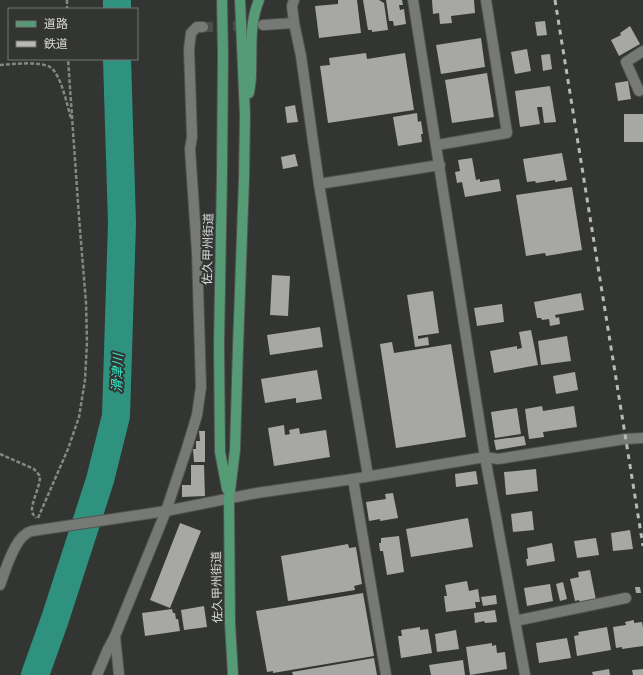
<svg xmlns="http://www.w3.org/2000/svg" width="643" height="675" font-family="Roboto,'Noto Sans JP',sans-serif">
  <rect width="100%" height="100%" fill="#333532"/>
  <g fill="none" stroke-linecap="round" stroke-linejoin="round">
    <!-- river -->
    <g stroke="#2f927f" stroke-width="28">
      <path d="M117,9V0"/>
      <path d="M35,675L55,619L100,480L116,416L122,223L117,59"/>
    </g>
  </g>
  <!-- building -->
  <g fill="#a7a8a4">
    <path d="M338,0H357L361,33L319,38L315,6L338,4Z"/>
    <path d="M363,0H379L384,3L388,30L372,32V30H368Z"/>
    <path d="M386,0H402L403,5H399L400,10L404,9L406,24L394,26L393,21H389Z"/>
    <path d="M432,0H474L475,13L451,16L452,23L440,24L439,13L433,14Z"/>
    <path d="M545,21L547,35L537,36L535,22Z"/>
    <path d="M630,26L640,44L619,56L611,40L621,35L620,33Z"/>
    <path d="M481,38L485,67L441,74L436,45Z"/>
    <path d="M527,49L531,71L515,74L511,52Z"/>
    <path d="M366,53L367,59L405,53L414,110L328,123L320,66L330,65L329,58Z"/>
    <path d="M550,54L552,69L543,71L541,55Z"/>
    <path d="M487,73L494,117L452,123L445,80Z"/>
    <path d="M628,81L631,99L618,101L615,83Z"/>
    <path d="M550,86L556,122L544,123L542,107H537L540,124L520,127L515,91Z"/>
    <path d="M295,105L298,122L287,123L285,107Z"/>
    <path d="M417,113L418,122L421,121L423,134H421L422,142L398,146L393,117Z"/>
    <rect x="624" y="114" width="19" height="28"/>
    <path d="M562,153L567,180L555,182V180L536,183L535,181L527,182L523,159Z"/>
    <path d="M295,154L298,166L283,169L281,157Z"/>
    <path d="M472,158L476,180L480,179V182L499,179L501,191L465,197L462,182L457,183L455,172L460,171L458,160Z"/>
    <path d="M572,187L582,250L546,256L545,253L526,256L516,195Z"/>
    <path d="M272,275L290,276L288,316L270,315Z"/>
    <path d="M433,291L439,333L418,336V339L428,337L429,345L415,347L407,295Z"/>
    <path d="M581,293L584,310L555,315L556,318L559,317L560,324L550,326L549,319L542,320L541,318H537L534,302Z"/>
    <path d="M502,304L504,322L477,326L474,308Z"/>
    <path d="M320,327L323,347L270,355L267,335Z"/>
    <path d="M531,330L538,365L494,373L490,351L517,346V349L522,348L519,332Z"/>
    <path d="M567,336L571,361L541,365L538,341Z"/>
    <path d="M392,342L394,353L451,344L466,437L396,448L380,344Z"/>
    <path d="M317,370L322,399L296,403V398L265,403L261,379Z"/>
    <path d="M575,372L578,390L556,394L553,376Z"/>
    <path d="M542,406L543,411L574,406L577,427L543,432L544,437L529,439L525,409Z"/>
    <path d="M517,408L521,434L495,438L491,412Z"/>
    <path d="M284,425L285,435L290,434L289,430L299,428L300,434L326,430L330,457L274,466L268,428Z"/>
    <path d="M199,431H205V462H194L193,449H196V441H200Z"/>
    <path d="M524,436L526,445L496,450L494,440Z"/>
    <path d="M191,465H204L205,496L182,497V485H191Z"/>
    <path d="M536,469L538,491L506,495L504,472Z"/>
    <path d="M476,471L478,484L456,487L455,474Z"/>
    <path d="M393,493L398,518L380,521V519L369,521L366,502L386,499L385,494Z"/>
    <path d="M532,511L534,530L513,532L511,514Z"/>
    <path d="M468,518L473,547L411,557L406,529Z"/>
    <path d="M180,523L201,531L170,608L150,600Z"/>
    <path d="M630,530L633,549L613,551L611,533Z"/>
    <path d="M399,536L404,572L387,575L383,551H380L379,543H381V538Z"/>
    <path d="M596,538L599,555L577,558L574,541Z"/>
    <path d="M552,543L555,561L527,566L526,559H528L527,548Z"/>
    <path d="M348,544L349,548L356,547L362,584L354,586L355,590L288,601L281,556Z"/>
    <path d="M590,570L596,600L580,603L579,600L575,601L570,579L579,577L578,572Z"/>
    <path d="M467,581L469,591L478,589L480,602H475L476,608L446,612L444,596H447L445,585Z"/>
    <path d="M563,582L567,599L560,601L556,584Z"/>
    <path d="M550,584L553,601L527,606L524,588Z"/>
    <path d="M635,587H640L641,593H636Z"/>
    <path d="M363,593L374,656L273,673V671L267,672L256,611Z"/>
    <path d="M496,595L497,604L483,606L481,597Z"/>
    <path d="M204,606L207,627L184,630L181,610Z"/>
    <path d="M172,609L173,613H175L176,619H178L180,631L145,636L142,613Z"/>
    <path d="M495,610L497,622L485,623L484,621L475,623L474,613Z"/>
    <path d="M634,620V623L642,622L643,628V646L622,649V647L616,648L613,627L626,625L625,622Z"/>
    <path d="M420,627V630L428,629L432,653L401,658L398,636H402L401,630Z"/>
    <path d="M607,627L611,650L577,656L574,636L579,635L578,632Z"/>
    <path d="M456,630L459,649L437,652L435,634Z"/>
    <path d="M567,638L571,658L539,663L536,643Z"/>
    <path d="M492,643V646L496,645L497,653L505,652L507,669L470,675L466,647Z"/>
    <path d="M374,658L377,675H293L292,672Z"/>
    <path d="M463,660L465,675H431L429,665Z"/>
    <path d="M609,669L610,675H593L592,672Z"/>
    <path d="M643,669V675H633L632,670Z"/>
  </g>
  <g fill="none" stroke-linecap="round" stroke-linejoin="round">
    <!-- minor-tunnel -->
    <path stroke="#4c4e4b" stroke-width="10" stroke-dasharray="10 5" stroke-linecap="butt" d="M203,27L261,25"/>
    <!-- minor casing -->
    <g stroke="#50524f" stroke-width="12">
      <g id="minor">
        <path d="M294,0L292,6L294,23L301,56L319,184L368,476"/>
        <path d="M413,0L485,457L525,675"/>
        <path d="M263,25L294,23"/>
        <path d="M639,91L626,62L643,51"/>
        <path d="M437,145L507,133L486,0"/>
        <path d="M319,184L440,165"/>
        <path d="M353,479L386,675"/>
        <path d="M0,585C5,571 14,541 26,534C27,532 30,532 32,531L166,511L257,493L353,479L485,457L498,459L625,439L643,438"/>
        <path d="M515,621L626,598"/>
        <path d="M115,636L119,675"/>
        <path d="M97,675L108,649L115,636L166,511L187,448L197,415L201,387L197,252L190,149L192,137L189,49L191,33L197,27H203"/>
      </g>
    </g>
    <!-- major casing -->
    <g stroke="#50524f" stroke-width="12">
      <g id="major">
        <path d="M222,0L223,55L222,174L219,344L220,452L227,489"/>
        <path d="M249,93C250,87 251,80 251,74C252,49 249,24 259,0"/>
        <path d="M233,675L230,623L229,499L235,450L238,347L244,179L245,115L240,0"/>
      </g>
    </g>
    <!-- path -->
    <g stroke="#868885" stroke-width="2.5" stroke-dasharray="4 2" stroke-linecap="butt">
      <path d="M67,0V9"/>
      <path d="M0,65C12,64 40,61 50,67C61,74 67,105 71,118"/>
      <path d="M0,454L34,469L40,476C40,488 31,502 32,512C33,515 34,515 36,518"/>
      <path d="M38,518L68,449L79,417L85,380L87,342L86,303L79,217L68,59"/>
    </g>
    <!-- minor -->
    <use href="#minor" stroke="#767975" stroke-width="10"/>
    <!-- major -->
    <use href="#major" stroke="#549b76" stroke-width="10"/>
    <!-- rail -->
    <path stroke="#b9bab8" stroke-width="3" stroke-dasharray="5 5" stroke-linecap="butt" d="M555,0L643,546"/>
  </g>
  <g text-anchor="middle" stroke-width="4" stroke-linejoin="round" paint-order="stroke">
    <!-- street labels -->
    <g font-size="12" fill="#d8d9d7" stroke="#333532">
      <text transform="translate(208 249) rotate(-89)" y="4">佐久甲州街道</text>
      <text transform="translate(217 587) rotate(-91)" y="4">佐久甲州街道</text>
    </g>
    <!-- water labels -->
    <g font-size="13" font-style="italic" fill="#34efcf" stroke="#333532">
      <text transform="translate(117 373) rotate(-88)" y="5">滑津川</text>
    </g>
  </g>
  <!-- legend -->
  <rect x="8" y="8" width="130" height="52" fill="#333532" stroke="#757774"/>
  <rect x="16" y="21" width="20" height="6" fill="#549b76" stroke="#757774"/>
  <text x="44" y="28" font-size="12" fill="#d8d9d7">道路</text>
  <rect x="16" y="41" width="20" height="6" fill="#b9bab8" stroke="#757774"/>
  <text x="44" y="48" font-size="12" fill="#d8d9d7">鉄道</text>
</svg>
